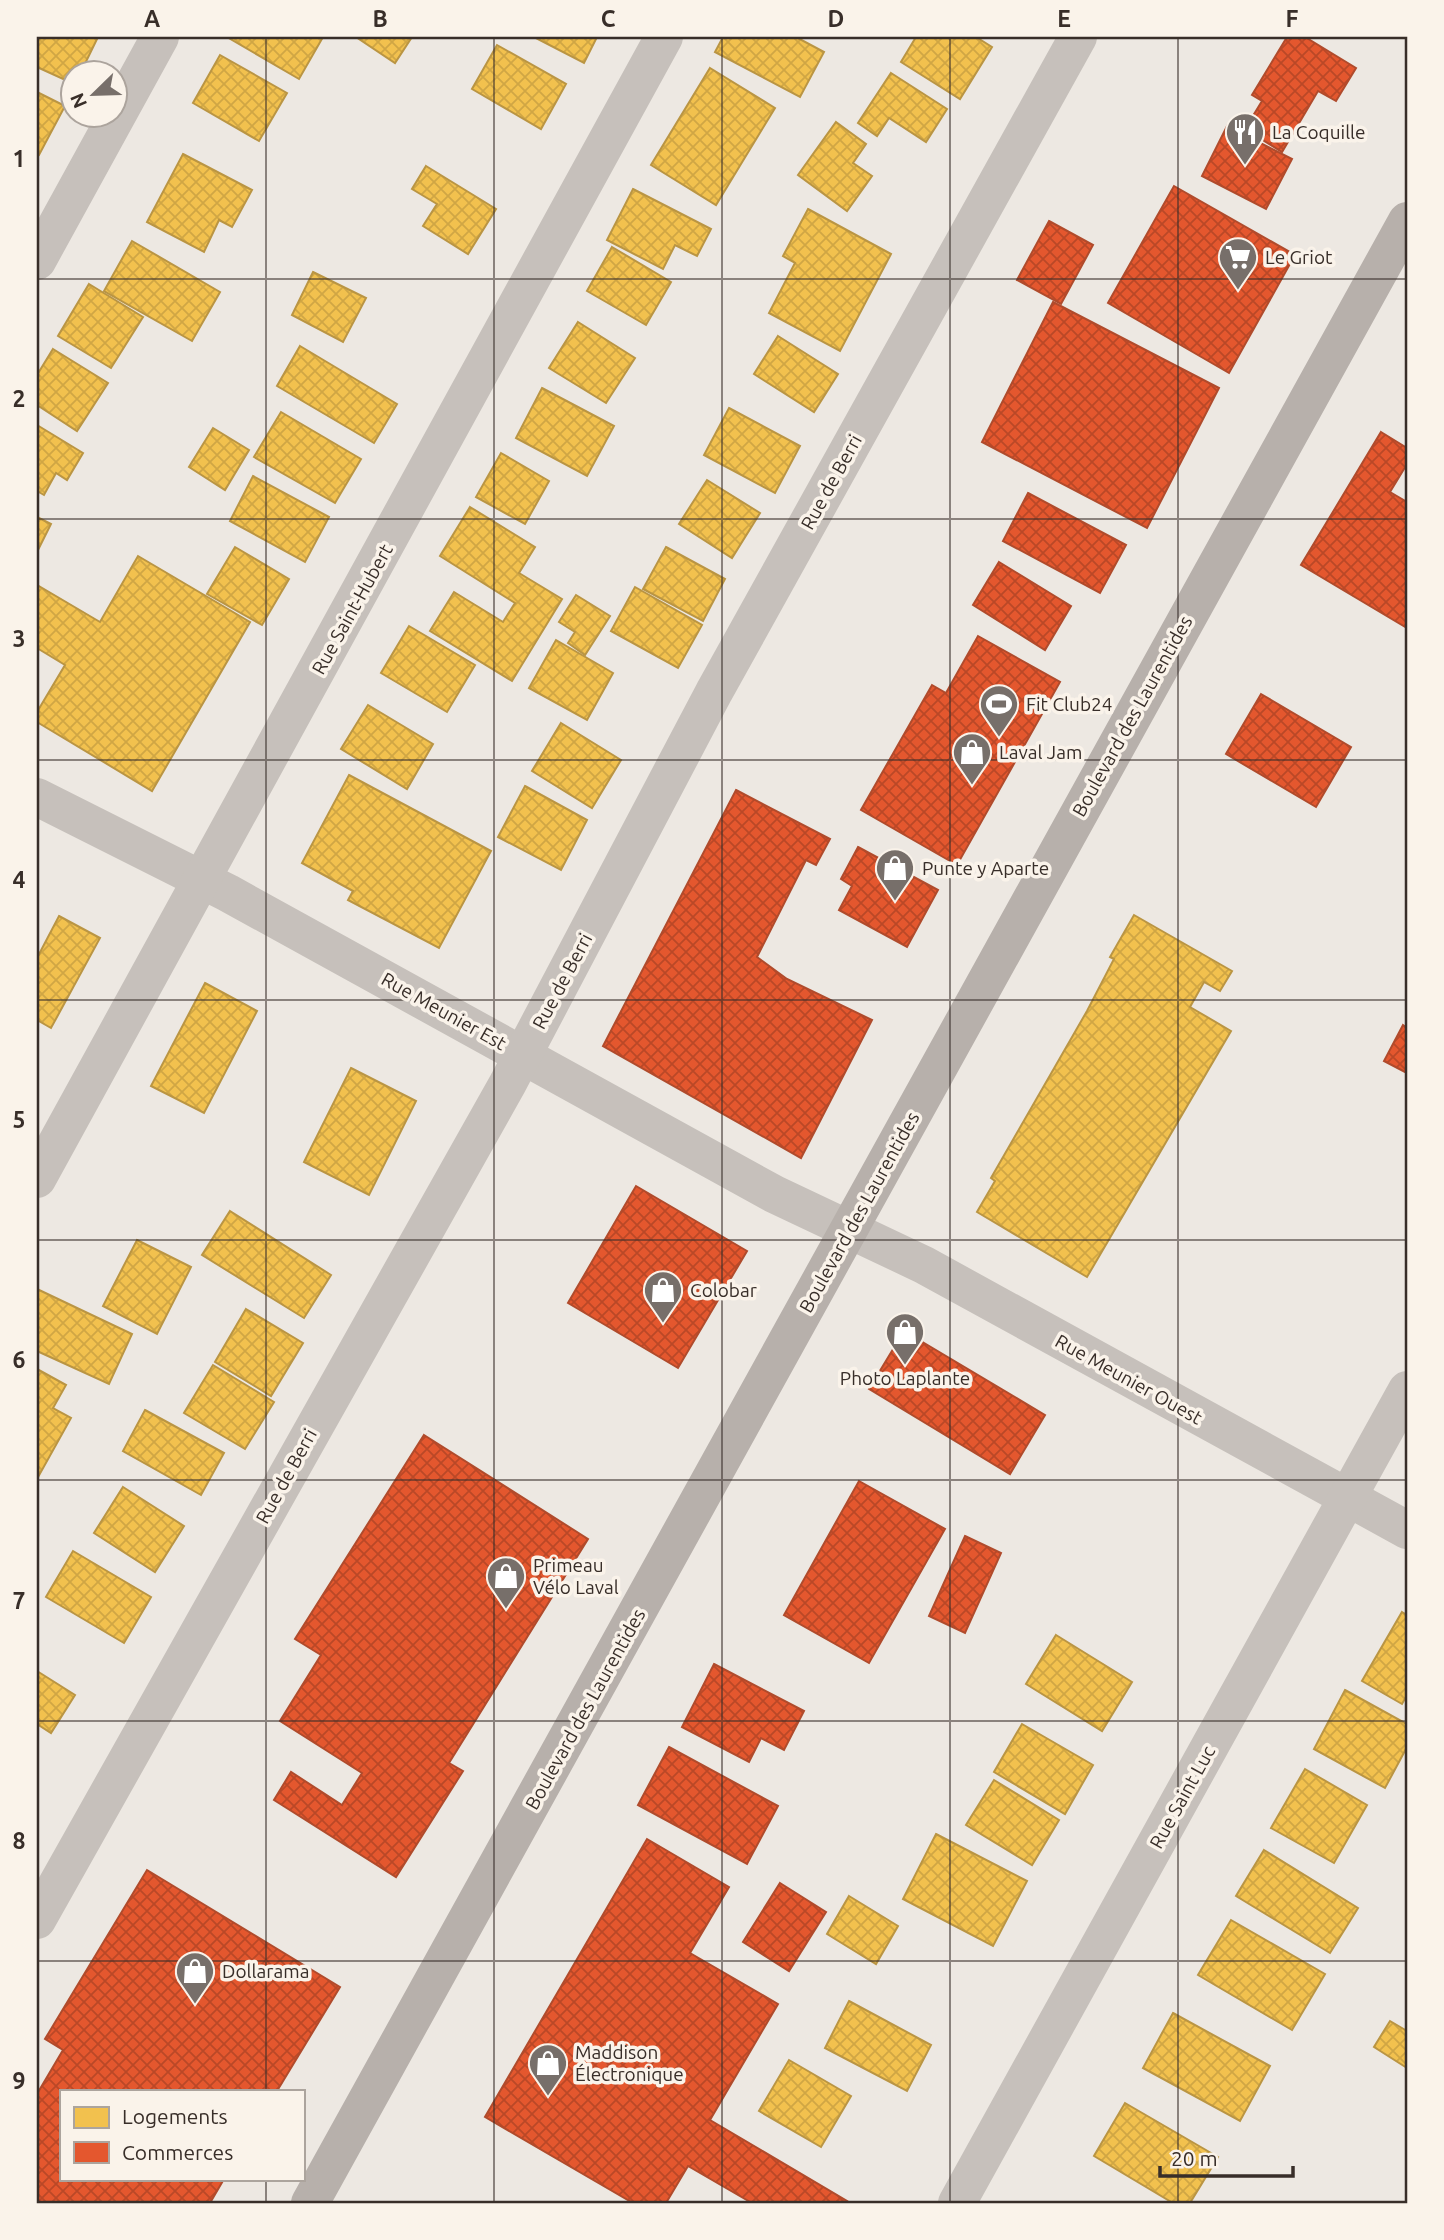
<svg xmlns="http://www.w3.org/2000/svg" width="1444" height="2240" font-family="Ubuntu,sans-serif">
  <defs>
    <pattern id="homes-cross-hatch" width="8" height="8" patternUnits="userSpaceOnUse" patternTransform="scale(1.75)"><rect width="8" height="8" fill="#f2c14e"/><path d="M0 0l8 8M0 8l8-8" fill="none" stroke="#d0a644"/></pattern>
    <pattern id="shops-cross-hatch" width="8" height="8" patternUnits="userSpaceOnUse" patternTransform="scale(1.75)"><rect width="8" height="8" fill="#e4572e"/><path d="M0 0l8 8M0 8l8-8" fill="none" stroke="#ba4827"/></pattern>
  </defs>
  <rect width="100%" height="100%" fill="#ede8e2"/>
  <!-- homes -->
  <g fill="url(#homes-cross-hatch)" stroke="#ba9543" stroke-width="2">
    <path d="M37,37H98L80,74H74V84L37,67Z"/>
    <path d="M227,37H323L299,79Z"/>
    <path d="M356,37H412L395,63Z"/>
    <path d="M534,37H597L584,63Z"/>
    <path d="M723,37H796L824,52L800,97L715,52Z"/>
    <path d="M916,37H976L992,47L960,99L901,62Z"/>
    <path d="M497,45L566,84L541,129L472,89Z"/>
    <path d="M220,55L287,93L259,141L193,103Z"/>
    <path d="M710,68L775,108L716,205L651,165Z"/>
    <path d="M891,73L947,109L926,142L889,118L877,136L858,123Z"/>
    <path d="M37,92L65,106L39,155L37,154Z"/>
    <path d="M836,122L866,144L853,163L872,176L847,211L798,175Z"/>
    <path d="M183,154L252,190L232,227L219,220L204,252L147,222Z"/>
    <path d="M426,166L496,209L468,254L423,226L437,204L412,189Z"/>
    <path d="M633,189L711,229L697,256L675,245L663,269L607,240Z"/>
    <path d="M808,209L891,254L840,351L769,313L795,263L783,256Z"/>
    <path d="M132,241L220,292L192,341L104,291Z"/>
    <path d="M612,247L671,282L646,325L587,291Z"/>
    <path d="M313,272L366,298L343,342L292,315Z"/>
    <path d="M89,284L143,317L111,368L58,336Z"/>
    <path d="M578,322L635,358L606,403L549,368Z"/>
    <path d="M778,336L838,374L814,412L754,374Z"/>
    <path d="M300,346L397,404L374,443L277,386Z"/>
    <path d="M53,349L108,383L77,431L37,405V375Z"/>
    <path d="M542,388L614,426L587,476L516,438Z"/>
    <path d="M729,408L800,446L775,493L704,455Z"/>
    <path d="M281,412L361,459L335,503L254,457Z"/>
    <path d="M37,425L83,453L67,480L56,473L44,495L37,491Z"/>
    <path d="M213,428L249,450L225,490L189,467Z"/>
    <path d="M501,453L549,481L525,524L476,497Z"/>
    <path d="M253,476L329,517L305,562L230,521Z"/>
    <path d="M707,480L760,513L732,558L679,524Z"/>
    <path d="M470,507L535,547L519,573L562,599L512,681L430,631L454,592L503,622L515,603L440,556Z"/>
    <path d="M37,517L51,524L37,552Z"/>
    <path d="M235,547L289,579L262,625L207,594Z"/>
    <path d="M666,547L725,579L703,621L643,589Z"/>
    <path d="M138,556L250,622L152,791L37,722V712L65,665L37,648V585L100,622Z"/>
    <path d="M635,587L702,625L678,668L611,631Z"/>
    <path d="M576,595L610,616L585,655L568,643L575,632L559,622Z"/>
    <path d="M409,626L475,665L447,712L381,673Z"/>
    <path d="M556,640L613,673L587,720L529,688Z"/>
    <path d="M368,705L433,744L407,789L341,749Z"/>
    <path d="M561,723L621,760L592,808L532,771Z"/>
    <path d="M349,775L491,851L439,948L348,900L353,891L302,863Z"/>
    <path d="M525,786L587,820L561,870L498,837Z"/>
    <path d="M1134,915L1232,971L1220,991L1204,982L1190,1007L1231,1031L1087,1277L977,1212L995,1181L991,1178L1087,1011L1114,959L1110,957Z"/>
    <path d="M59,916L100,938L51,1028L37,1020V958Z"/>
    <path d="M205,983L257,1011L204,1113L151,1086Z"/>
    <path d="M351,1068L416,1101L369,1195L304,1162Z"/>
    <path d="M230,1211L331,1275L304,1318L202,1255Z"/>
    <path d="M137,1240L191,1267L157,1334L103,1306Z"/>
    <path d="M37,1289L132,1334L109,1384L37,1351Z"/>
    <path d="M246,1309L303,1343L271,1396L215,1362Z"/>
    <path d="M213,1365L274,1402L245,1449L184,1413Z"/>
    <path d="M37,1369L66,1385L53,1408L71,1418L37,1479Z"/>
    <path d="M145,1410L224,1453L201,1495L123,1451Z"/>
    <path d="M123,1487L184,1526L155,1572L94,1533Z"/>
    <path d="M73,1551L151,1597L124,1643L46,1597Z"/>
    <path d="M1402,1612L1407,1615V1695L1402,1704L1362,1681Z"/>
    <path d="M1056,1635L1132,1682L1102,1731L1026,1684Z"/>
    <path d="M37,1671L75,1695L51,1733L37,1724Z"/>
    <path d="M1345,1690L1407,1724V1747L1385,1788L1314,1749Z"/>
    <path d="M1022,1724L1093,1765L1065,1814L994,1772Z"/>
    <path d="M1305,1769L1367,1805L1334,1863L1271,1828Z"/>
    <path d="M994,1780L1059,1820L1032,1865L966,1825Z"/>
    <path d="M936,1834L1027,1881L993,1946L903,1899Z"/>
    <path d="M1264,1850L1358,1908L1330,1953L1236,1896Z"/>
    <path d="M849,1896L898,1926L876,1964L827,1934Z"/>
    <path d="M1231,1920L1325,1974L1292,2030L1198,1975Z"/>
    <path d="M849,2001L931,2045L907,2091L825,2048Z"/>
    <path d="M1173,2013L1270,2066L1240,2121L1143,2068Z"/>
    <path d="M1390,2021L1407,2031V2068L1374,2047Z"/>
    <path d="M789,2060L851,2096L821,2147L759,2111Z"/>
    <path d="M1125,2103L1218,2157L1190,2203H1173L1094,2156Z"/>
  </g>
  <!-- shops -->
  <g fill="url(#shops-cross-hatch)" stroke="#b04b2c" stroke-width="2">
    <path d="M1287,37H1305L1356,68L1336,101L1318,91L1282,152L1245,129L1262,101L1252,95Z"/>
    <path d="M1227,126L1292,159L1266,209L1202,176Z"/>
    <path d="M1174,186L1295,255L1229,373L1108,303Z"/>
    <path d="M1049,221L1093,245L1061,304L1017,280Z"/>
    <path d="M1053,302L1219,388L1147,528L982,442Z"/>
    <path d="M1381,432L1407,448V464L1390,492L1407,502V628L1301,565Z"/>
    <path d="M1028,493L1126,545L1100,593L1003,541Z"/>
    <path d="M999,562L1071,606L1045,650L973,605Z"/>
    <path d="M978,636L1060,682L957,865L861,810L932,685L946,693Z"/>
    <path d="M1261,694L1351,747L1316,807L1226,754Z"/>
    <path d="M736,790L830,839L816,865L806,860L757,957L787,979L872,1020L801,1158L603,1046Z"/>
    <path d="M858,847L938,890L907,947L839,910L852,886L841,879Z"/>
    <path d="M1403,1025L1407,1028V1073L1384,1061Z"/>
    <path d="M636,1186L747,1251L678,1368L568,1303Z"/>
    <path d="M904,1331L1045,1415L1010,1474L869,1389Z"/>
    <path d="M424,1435L588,1539L449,1763L463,1771L396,1877L274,1800L291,1772L342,1805L362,1773L280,1721L321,1655L295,1639Z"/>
    <path d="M859,1481L945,1529L869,1663L784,1615Z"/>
    <path d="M965,1536L1001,1553L965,1633L929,1616Z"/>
    <path d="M714,1664L804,1711L784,1750L761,1738L749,1762L682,1727Z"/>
    <path d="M669,1747L778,1806L747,1864L638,1805Z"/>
    <path d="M647,1839L729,1887L690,1953L778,2004L710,2120L847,2201L845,2203H752L688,2166L666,2203H633L485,2117Z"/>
    <path d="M147,1870L340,1987L277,2091H61V2179H224L210,2203H37V2094L63,2050L45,2039Z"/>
    <path d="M780,1883L826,1912L789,1971L743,1942Z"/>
  </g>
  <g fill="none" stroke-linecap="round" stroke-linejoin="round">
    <!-- minor -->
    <g stroke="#c6c0bb" stroke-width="38">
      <path d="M37,261L160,37"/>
      <path d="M37,797L228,893L774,1194L924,1265L1407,1530"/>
      <path d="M37,1179L664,37"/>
      <path d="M37,1920L508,1083L714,692L1078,37"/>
      <path d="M957,2203L1407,1390"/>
    </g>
    <!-- secondary -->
    <path stroke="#b7b0ab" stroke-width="38" d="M310,2203L1407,221"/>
  </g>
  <!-- grid -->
  <path fill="none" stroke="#382e29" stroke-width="2" stroke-opacity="0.55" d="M266,37V2091M494,37V2203M722,37V2203M950,37V2203M1178,37V2203M37,279H1407M37,519H1407M37,760H1407M37,1000H1407M37,1240H1407M37,1480H1407M37,1721H1407M37,1961H1407M266,2179V2203"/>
  <!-- icons -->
  <defs>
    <g id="restaurant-pin" transform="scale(2.0125)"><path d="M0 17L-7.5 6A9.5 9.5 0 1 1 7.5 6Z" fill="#776f6a" stroke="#faf3ea"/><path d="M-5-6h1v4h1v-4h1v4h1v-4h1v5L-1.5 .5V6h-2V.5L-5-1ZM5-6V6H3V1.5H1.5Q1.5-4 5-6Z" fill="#fff"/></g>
    <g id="supermarket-pin" transform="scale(2.0125)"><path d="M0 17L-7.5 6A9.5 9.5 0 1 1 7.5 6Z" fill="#776f6a" stroke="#faf3ea"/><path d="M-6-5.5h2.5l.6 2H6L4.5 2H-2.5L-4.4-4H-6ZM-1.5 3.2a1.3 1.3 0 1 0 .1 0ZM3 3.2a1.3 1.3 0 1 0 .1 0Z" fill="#fff"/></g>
    <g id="stadium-pin" transform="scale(2.0125)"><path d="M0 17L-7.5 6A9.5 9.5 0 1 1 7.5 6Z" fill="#776f6a" stroke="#faf3ea"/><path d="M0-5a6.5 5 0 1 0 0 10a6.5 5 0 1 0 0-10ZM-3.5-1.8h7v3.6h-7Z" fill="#fff"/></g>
    <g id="shop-pin" transform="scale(2.0125)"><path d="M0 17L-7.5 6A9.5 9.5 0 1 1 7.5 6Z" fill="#776f6a" stroke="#faf3ea"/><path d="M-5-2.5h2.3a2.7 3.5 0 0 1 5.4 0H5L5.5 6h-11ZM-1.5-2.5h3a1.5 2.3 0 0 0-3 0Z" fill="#fff"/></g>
  </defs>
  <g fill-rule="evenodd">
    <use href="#restaurant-pin" x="1245" y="132"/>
    <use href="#supermarket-pin" x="1238" y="257"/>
    <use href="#stadium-pin" x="999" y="704"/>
    <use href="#shop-pin" x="972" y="752"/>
    <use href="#shop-pin" x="895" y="868"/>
    <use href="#shop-pin" x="663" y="1290"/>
    <use href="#shop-pin" x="905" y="1332"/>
    <use href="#shop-pin" x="506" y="1576"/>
    <use href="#shop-pin" x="195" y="1971"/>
    <use href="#shop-pin" x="548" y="2063"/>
  </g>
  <g text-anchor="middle" stroke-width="7" stroke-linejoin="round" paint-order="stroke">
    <!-- poi labels -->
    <g font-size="19" fill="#382e29" stroke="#faf3ea" text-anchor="start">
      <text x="1272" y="139">La Coquille</text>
      <text x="1265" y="264">Le Griot</text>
      <text x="1026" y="711">Fit Club24</text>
      <text x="999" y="759">Laval Jam</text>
      <text x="922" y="875">Punte y Aparte</text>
      <text x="690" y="1297">Colobar</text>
      <text x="905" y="1385" text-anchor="middle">Photo Laplante</text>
      <text x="533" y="1572">Primeau<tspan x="533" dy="22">Vélo Laval</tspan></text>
      <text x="222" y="1978">Dollarama</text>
      <text x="575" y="2059">Maddison<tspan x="575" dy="22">Électronique</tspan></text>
    </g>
    <!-- street labels -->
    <g font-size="19" fill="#382e29" stroke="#faf3ea">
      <text transform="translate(831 482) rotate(-61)" y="7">Rue de Berri</text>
      <text transform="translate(352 609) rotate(-61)" y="7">Rue Saint-Hubert</text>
      <text transform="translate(1132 716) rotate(-61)" y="7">Boulevard des Laurentides</text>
      <text transform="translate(562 981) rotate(-62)" y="7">Rue de Berri</text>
      <text transform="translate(444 1011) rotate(29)" y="7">Rue Meunier Est</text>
      <text transform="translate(859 1212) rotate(-61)" y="7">Boulevard des Laurentides</text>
      <text transform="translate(1129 1379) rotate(29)" y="7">Rue Meunier Ouest</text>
      <text transform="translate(286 1476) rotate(-61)" y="7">Rue de Berri</text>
      <text transform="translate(585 1709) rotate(-61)" y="7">Boulevard des Laurentides</text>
      <text transform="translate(1182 1797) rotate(-61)" y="7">Rue Saint Luc</text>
    </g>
  </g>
  <!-- border -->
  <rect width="1444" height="2240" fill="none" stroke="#faf3ea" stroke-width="77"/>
  <!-- legend -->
  <rect x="60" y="2090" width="245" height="91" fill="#faf3ea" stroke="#aca49d" stroke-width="2"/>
  <rect x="74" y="2107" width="35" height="21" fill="#f2c14e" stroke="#aca49d" stroke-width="2"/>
  <text x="122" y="2124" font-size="21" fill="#382e29">Logements</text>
  <rect x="74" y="2142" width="35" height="21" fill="#e4572e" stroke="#aca49d" stroke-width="2"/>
  <text x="122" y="2160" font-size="21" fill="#382e29">Commerces</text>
  <!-- north arrow -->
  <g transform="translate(94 94) rotate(247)"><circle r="33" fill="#faf3ea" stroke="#aca49d" stroke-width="2"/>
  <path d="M0-5L12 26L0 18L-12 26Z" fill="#776f6a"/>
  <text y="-10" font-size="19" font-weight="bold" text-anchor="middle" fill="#382e29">N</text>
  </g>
  <!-- scale -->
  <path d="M1160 2166v10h133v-10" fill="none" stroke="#382e29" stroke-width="3.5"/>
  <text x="1171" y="2166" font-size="21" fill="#382e29" stroke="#faf3ea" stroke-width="5" paint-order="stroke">20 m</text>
  <rect x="38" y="38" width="1368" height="2164" fill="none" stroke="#382e29" stroke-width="2.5"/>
  <g font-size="23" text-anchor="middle" font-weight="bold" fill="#382e29">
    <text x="152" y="27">A</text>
    <text x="380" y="27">B</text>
    <text x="608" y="27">C</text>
    <text x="836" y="27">D</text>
    <text x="1064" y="27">E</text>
    <text x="1292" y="27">F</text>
    <text x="19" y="167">1</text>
    <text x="19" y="407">2</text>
    <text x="19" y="647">3</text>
    <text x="19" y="888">4</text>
    <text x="19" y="1128">5</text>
    <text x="19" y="1368">6</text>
    <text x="19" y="1609">7</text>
    <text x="19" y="1849">8</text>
    <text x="19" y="2089">9</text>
  </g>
</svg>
